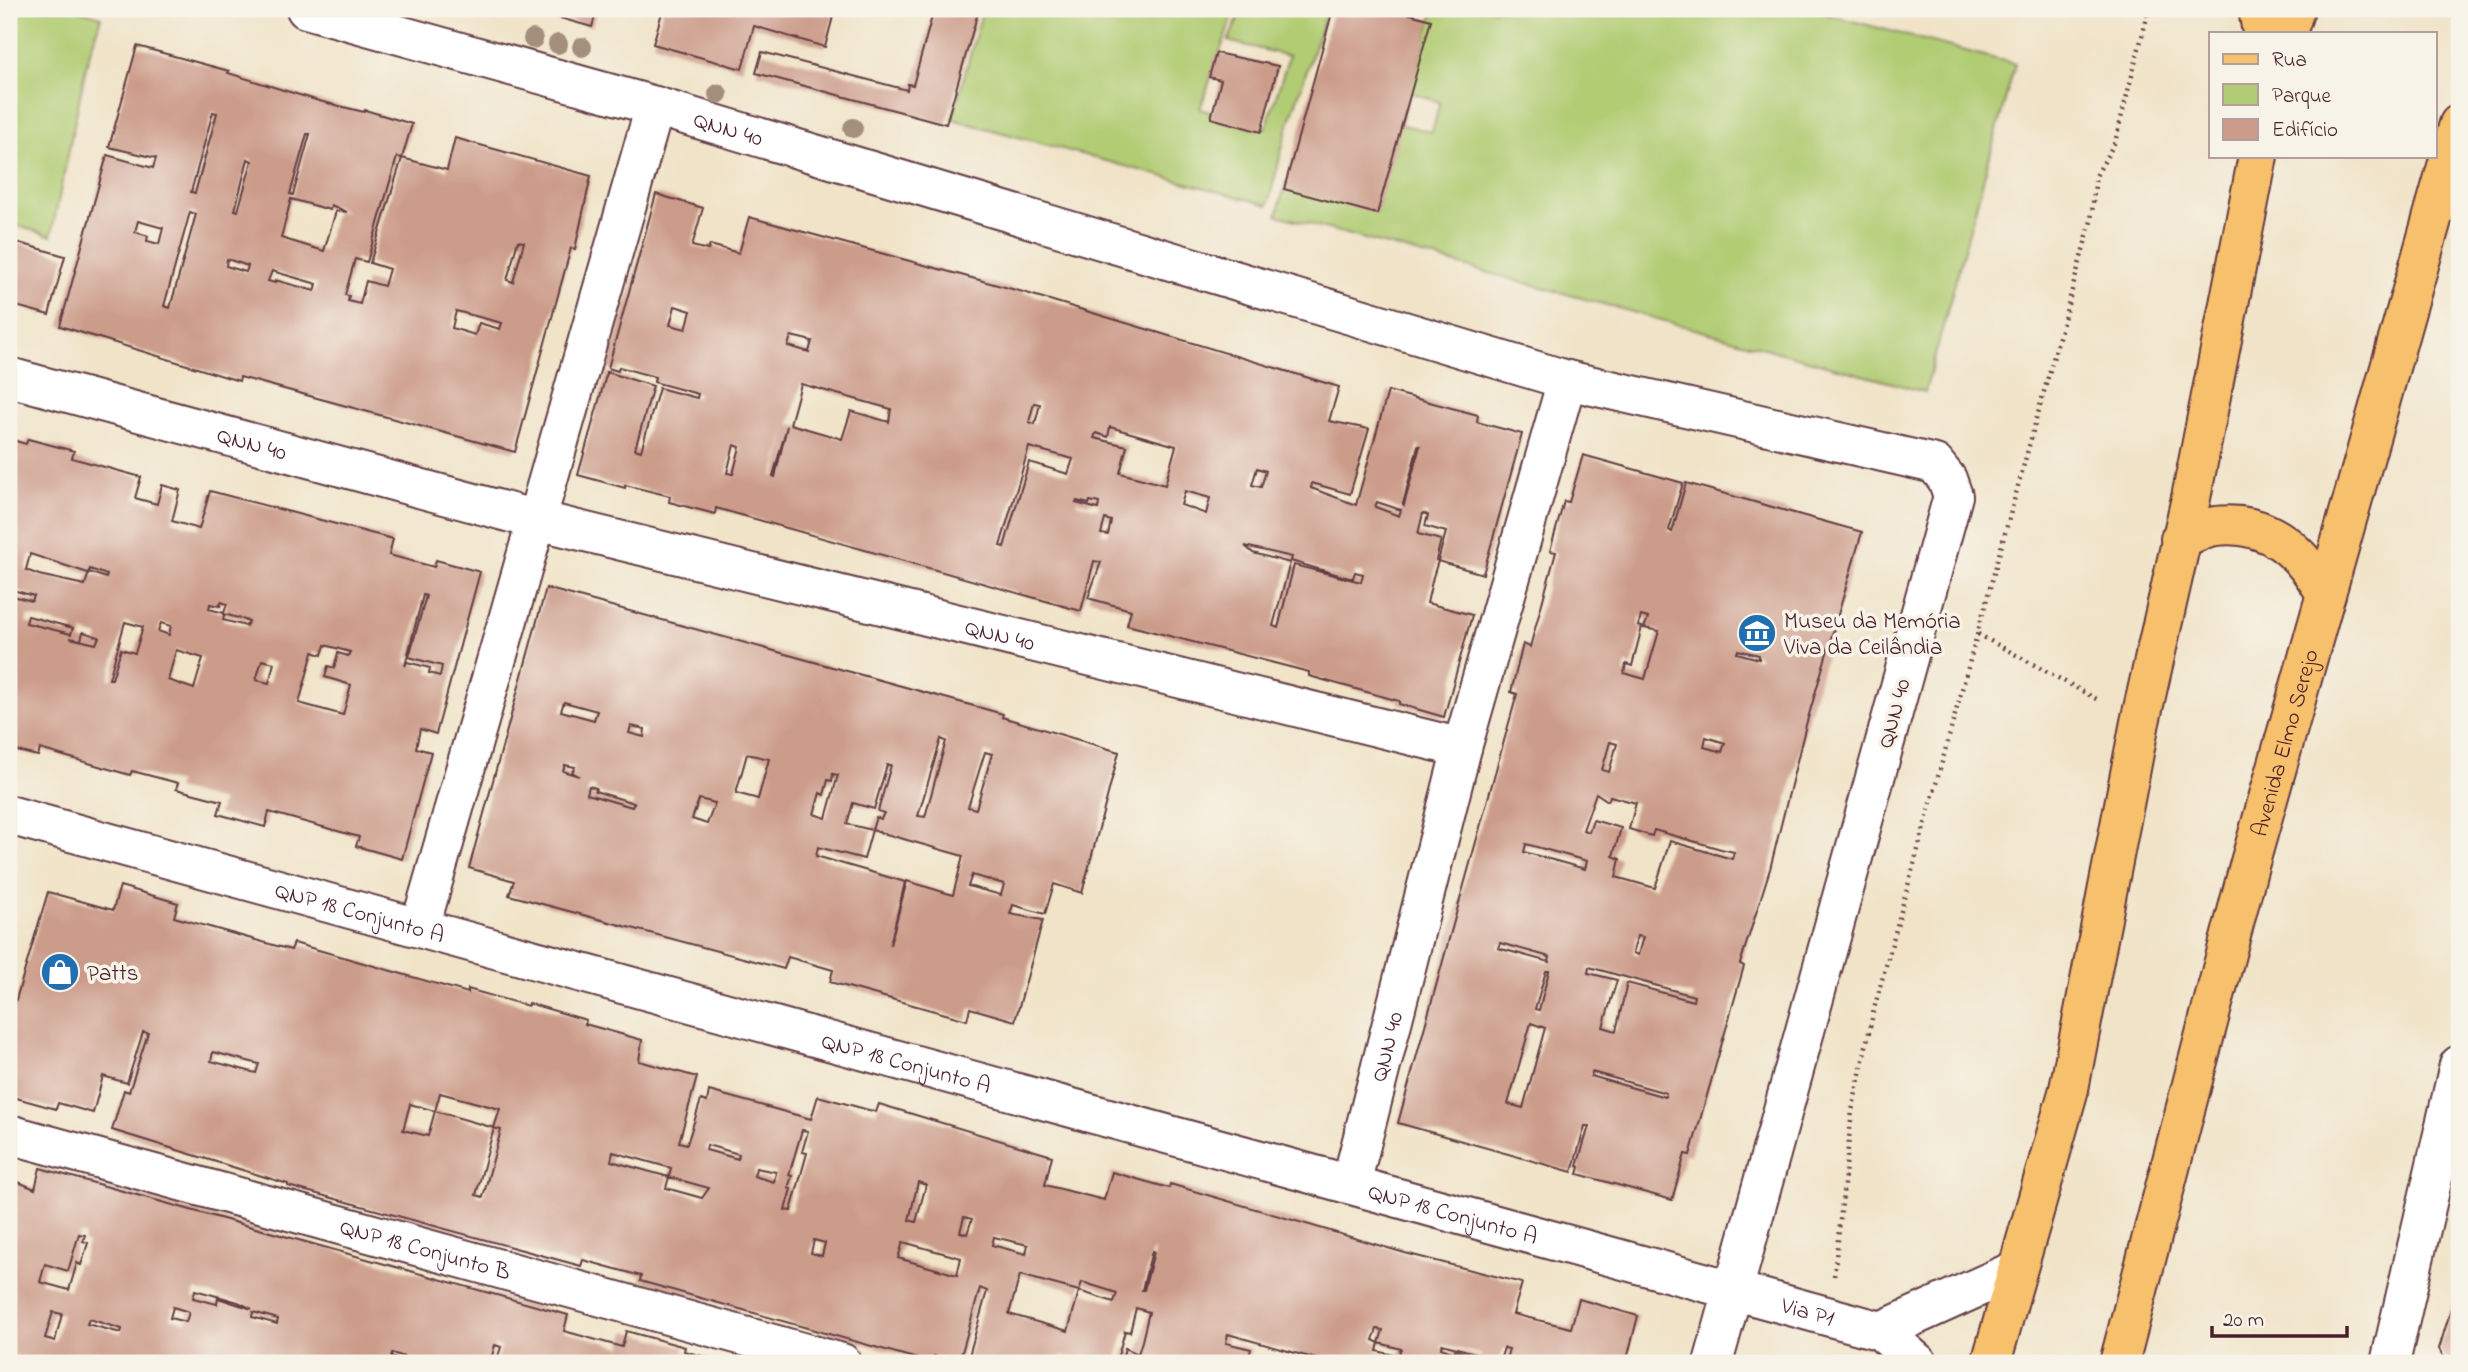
<svg xmlns="http://www.w3.org/2000/svg" width="2468" height="1372" font-family="'Indie Flower',sans-serif">
  <rect width="100%" height="100%" fill="#f7f3e8"/>
  <filter id="ink" filterUnits="userSpaceOnUse"><feTurbulence type="fractalNoise" baseFrequency=".0143" numOctaves="2"/><feDisplacementMap in="SourceGraphic" scale="14" xChannelSelector="R" yChannelSelector="G"/><feConvolveMatrix kernelMatrix="1 2 1 2 8 2 1 2 1" color-interpolation-filters="sRGB"/></filter>
  <filter id="wash" filterUnits="userSpaceOnUse"><feTurbulence type="fractalNoise" baseFrequency=".00686" numOctaves="4" result="noise"/><feDisplacementMap in="SourceGraphic" scale="28" xChannelSelector="R" yChannelSelector="G"/><feGaussianBlur stdDeviation="1.57" result="paint"/><feColorMatrix in="noise" values="0 0 0 0 0 0 0 0 0 0 0 0 0 0 0 0 0 1.4 0 .05"/><feComposite in="paint" operator="in"/></filter>
  <g filter="url(#wash)">
    <rect width="100%" height="100%" fill="#f0e3c8"/>
    <!-- green -->
    <g fill="#b1cc73" stroke="#7e764f" stroke-width="2">
      <path d="M13,9H76L101,17L87,62L51,236L9,223V20Z"/>
      <path d="M983,9H1235L1200,109L1266,128L1289,56L1228,41L1242,9H1327L1286,133L1268,205L952,119Z"/>
      <path d="M1431,9H1807L2015,64L1925,392L1277,215L1286,182L1400,124L1432,132L1440,102L1410,92L1434,10Z"/>
    </g>
    <g id="blocks">
      <!-- building -->
      <g fill="#cc9c8b" fill-rule="evenodd">
        <path d="M528,9H597L592,27Z"/>
        <path d="M663,9H835L825,47L754,26L742,69L653,44Z"/>
        <path d="M934,9H979L946,124L756,73L762,52L907,90L908,84L913,85Z"/>
        <path d="M1333,9H1392L1431,20L1377,214L1284,189Z"/>
        <path d="M137,46L229,71L228,73L319,101L364,112L365,110L412,124L402,158L447,170L455,138L591,176L575,249L571,248L515,452L240,377L239,381L60,326L107,155L153,168L156,158L109,147ZM213,112L217,113L195,193L191,192ZM307,134H310L293,195L290,194ZM397,157L402,158L370,263L389,269L384,286L366,281L360,304L348,301L349,296L345,295L355,259L367,262ZM248,159L252,161L238,211L235,210ZM291,199L330,210L331,205L347,212L336,211L324,251L281,238ZM190,212L196,214L170,308L164,306ZM138,221L163,228L159,244L147,241L148,236L135,232ZM518,241L524,242L513,282L507,280ZM227,259L248,266L246,272L226,266ZM272,271L317,284L315,291L275,280V283L268,281ZM456,311L502,323L500,329L479,323L475,335L452,328Z"/>
        <path d="M1216,53L1278,66L1261,132L1211,118L1221,80L1209,77Z"/>
        <path d="M656,194L703,208L692,246L708,250L710,245L739,253L749,217L1023,292L1339,387L1329,421L1369,429L1350,494L1312,483L1311,488L1356,505L1388,391L1478,415L1477,422L1522,434L1483,574L1438,561L1433,577L1427,603L1472,615L1444,717L1399,704V701L1309,676V672L1127,625L1131,610L1088,598L1101,562L1094,561L1081,611L716,508L715,514L669,502L670,496L625,485V488L578,475L607,372L653,386L635,449L641,451L659,388L697,398L698,394L654,382L655,377L619,367L618,371L608,368ZM675,306L691,311L686,329L670,325ZM791,336L812,341L809,352L788,346ZM801,384L891,409L889,422L851,411L842,439L790,424ZM1034,403L1040,404L1035,424L1029,422ZM787,426L775,477L773,476ZM1110,427L1176,446L1165,485L1120,473L1127,446L1094,438L1096,433L1108,437ZM734,445L740,447L733,474L727,473ZM1418,446H1420L1404,505L1403,504ZM1029,447L1073,459L1068,474L1029,462L1004,547L1000,546ZM1257,468L1266,471L1261,487L1252,485ZM1185,491L1210,498L1206,514L1181,505ZM1077,501L1089,504L1090,501L1099,503L1098,509L1076,503ZM1377,502L1401,510L1399,516L1375,507ZM1423,513L1428,515L1425,526L1446,532L1438,561L1436,560L1441,540L1418,534ZM1105,519L1111,521L1108,535L1101,534ZM1245,546L1292,557L1291,561L1349,578H1353L1355,572L1363,574L1361,582L1294,565L1278,628L1273,626L1290,563L1253,553Z"/>
        <path d="M9,240L65,256L49,315L9,304Z"/>
        <path d="M9,439L26,444L28,439L74,451L72,458L141,477L135,498L157,504L162,485L180,490L172,521L199,529L210,491L393,539L389,555L434,567L436,560L480,572L436,734L420,729L416,748L431,752L402,859L356,846L359,837L269,812L265,827L218,814L222,801L176,789L178,783L132,771L130,775L40,749L38,756L9,749V595L32,601L34,596L9,589ZM30,554L88,573L90,569L107,575L106,578L89,572L85,585L39,575L26,570ZM423,595L426,596L409,657L442,666L440,676L429,673L430,668L407,662L405,666ZM221,602L227,604L224,613L209,609L210,604L220,606ZM224,614L249,621L246,626L223,620ZM28,616L73,628L71,634L26,623ZM125,622L143,627L135,653L121,649L112,679H109ZM161,623L171,626L169,635L158,631ZM83,632L99,637L96,644L70,638L81,640ZM325,645L350,652L348,656L338,653L334,668L328,666L325,677L351,685L343,715L299,703L313,652L322,655ZM176,650L203,658L194,689L168,680ZM262,660L274,663L269,683L256,680Z"/>
        <path d="M1583,455L1683,483L1669,530L1672,532L1686,483L1862,532L1806,725L1770,869L1740,964L1744,966L1690,1155L1685,1154L1672,1200L1578,1174L1580,1167L1577,1166L1589,1126H1585L1572,1172L1398,1123L1517,694L1511,692L1523,644L1530,647L1556,552L1550,551L1564,501L1569,502ZM1641,616L1648,618L1644,628L1659,631L1645,679L1624,673L1626,664L1632,666L1642,627L1638,626ZM1738,650L1759,655V659L1737,653ZM1706,737L1725,743L1722,752L1704,747ZM1610,742L1617,744L1609,772L1602,770ZM1596,793L1608,801L1610,796L1636,803L1629,829L1652,836L1654,830L1721,849L1734,852L1732,859L1670,841L1655,888L1616,877L1620,859L1613,856L1621,828L1593,820L1589,832L1583,830ZM1526,844L1587,861L1585,869L1524,852ZM1637,936L1643,937L1638,955L1633,953ZM1500,943L1550,957L1549,962L1498,948ZM1589,967L1694,996L1693,1001L1627,983L1616,1031L1603,1027L1617,980L1588,973ZM1546,971H1549L1539,1010L1535,1009ZM1531,1023L1545,1028L1523,1108L1508,1104ZM1592,1072L1666,1093L1665,1097L1591,1076Z"/>
        <path d="M546,588L1003,714L1002,717L1119,752L1082,893L1054,884L1045,914L1013,905L1010,914L1043,920L1015,1021L970,1008L967,1020L830,982L833,970L788,957L784,969L509,895L514,881L469,868ZM564,702L597,711L594,720L561,711ZM631,726L645,729L644,737L629,733ZM941,739L946,741L925,817L918,816ZM985,752L992,754L976,809L968,807ZM747,754L769,759L758,799L736,793ZM565,765L575,767L572,772L579,776L563,771ZM887,765H891L878,811L884,813L881,819L876,817L872,830L963,856L953,895L907,881L890,945L905,882L816,856L818,847L864,859L872,830L847,824L853,803L874,809ZM833,774L838,775L826,818L814,814L820,793L824,795L828,780L832,781ZM589,786L596,788L595,791L634,803L632,807L587,794ZM699,799L715,803L707,824L692,819ZM972,875L1004,884L1001,895L968,886Z"/>
        <path d="M120,886L178,903L174,917L291,950L294,943L468,993V989L528,1006V1003L586,1020L585,1024L642,1040L639,1061L697,1077L679,1142L687,1144L701,1100L707,1102L709,1091L811,1119L818,1096L876,1112L879,1104L1052,1156L1045,1185L1104,1200L1112,1172L1169,1188L1170,1184L1405,1253L1522,1283L1513,1314L1571,1328L1579,1299L1638,1316L1626,1363H1505L1509,1349L1504,1348L1499,1363H1319L1320,1360L1228,1334L1226,1343L1251,1349L1247,1363H1121L1125,1348L1138,1354L1142,1341L1149,1312L1136,1308L1130,1332L1125,1331L1116,1363H1091L1061,1355V1358L1079,1363H967L987,1291L980,1288L959,1363L934,1356L932,1363L640,1281L641,1276L583,1260L581,1266L288,1186V1184L112,1130L124,1090L129,1092L148,1033L143,1032L127,1083L103,1076L93,1113L58,1103L56,1109L9,1096V1023L48,892L113,910ZM213,1052L259,1064L256,1073L211,1061ZM440,1093L500,1109L494,1128L501,1130L483,1197L476,1195L494,1128L435,1111L428,1136L403,1130L410,1104L435,1111ZM802,1130L808,1131L802,1152L807,1153L791,1211L785,1210L791,1189L788,1188L792,1176L789,1175ZM707,1145L739,1154L738,1159L706,1150ZM613,1152L671,1168L669,1177L709,1188L702,1198L666,1188L669,1177L611,1161ZM756,1168L776,1172L774,1182L754,1176ZM918,1182L926,1185L916,1222L909,1220ZM964,1217L972,1219L967,1234L960,1232ZM994,1237L1028,1245L1026,1254L992,1245ZM814,1240L825,1243L822,1256L811,1253ZM903,1242L961,1258L957,1275L898,1258ZM1152,1251L1154,1252L1144,1290H1142ZM1020,1275L1079,1291L1082,1282L1117,1293L1114,1302L1079,1291L1068,1331L1009,1314ZM1377,1329L1383,1330L1379,1343L1401,1349L1398,1356L1377,1351L1379,1343L1373,1340ZM1442,1344L1482,1355L1481,1358L1455,1350L1454,1353L1441,1348Z"/>
        <path d="M40,1168L568,1315L564,1331L622,1347L626,1331L685,1347L684,1351L726,1363H496L501,1347L495,1345L490,1363H424L392,1353L391,1357L409,1363H239L240,1358L236,1357L234,1363H9V1178L35,1189ZM79,1234L85,1235L83,1241L88,1243L81,1265L77,1263L69,1290L40,1282L45,1264L68,1271ZM195,1290L238,1302L252,1309L218,1298L217,1304L193,1298ZM173,1307L189,1312L186,1322L170,1318ZM53,1312L62,1314L55,1341L45,1338ZM253,1312L278,1319L277,1324L252,1317ZM89,1319L122,1329L121,1333L87,1324Z"/>
        <path d="M2459,1282V1363H2447L2439,1349Z"/>
      </g>
    </g>
  </g>
  <g filter="url(#ink)">
    <use href="#blocks" fill-opacity="0" stroke="#633c43" stroke-width="2"/>
    <g fill="none" stroke-linecap="round" stroke-linejoin="round">
      <!-- minor casing -->
      <g stroke="#633c43" stroke-width="42">
        <g id="minor">
          <path id="s1" d="M306,9L655,106L1567,380L1935,464L1947,479L1953,496L1713,1363"/>
          <path id="s2" d="M9,377L537,520L1462,748"/>
          <path id="s3" d="M9,815L1881,1331L1918,1363"/>
          <path d="M420,927L655,106"/>
          <path id="s4" d="M9,1134L842,1363"/>
          <path id="s5" d="M1351,1184L1462,748L1567,380"/>
          <path d="M1881,1331L2016,1270"/>
          <path d="M2390,1363L2459,1065"/>
        </g>
      </g>
      <!-- major casing -->
      <g stroke="#633c43" stroke-width="42">
        <g id="major">
          <path d="M2258,9L2262,33"/>
          <path d="M2287,33L2295,9"/>
          <path d="M2180,539C2191,535 2204,527 2216,526C2269,520 2302,552 2326,594"/>
          <path d="M1991,1363L2069,1089L2140,722L2191,498L2258,156"/>
          <path id="s6" d="M2119,1363L2249,866L2459,124"/>
        </g>
      </g>
      <!-- path -->
      <g stroke="#633c43" stroke-width="4.5" stroke-dasharray="2 5" stroke-linecap="butt">
        <path d="M1978,634L2100,701"/>
        <path d="M1834,1276L1852,1111L1874,1009L2091,221L2096,176L2115,142L2149,9"/>
      </g>
      <!-- minor -->
      <use href="#minor" stroke="#fff" stroke-width="38"/>
      <!-- major -->
      <use href="#major" stroke="#f7c06c" stroke-width="38"/>
    </g>
    <!-- trees -->
    <g fill="#a38f7c">
      <circle cx="533" cy="39" r="10"/>
      <circle cx="558" cy="44" r="10"/>
      <circle cx="582" cy="47" r="10"/>
      <circle cx="718" cy="94" r="10"/>
      <circle cx="853" cy="128" r="10"/>
    </g>
  </g>
  <!-- icons -->
  <defs>
    <g id="museum-disc" transform="scale(2.0125)"><circle r="9.5" fill="#1f6fb2" stroke="#f7f3e8"/><path d="M0-6L6-3V-2H-6V-3ZM-5-1h2V3h-2ZM-1-1h2V3h-2ZM3-1h2V3H3ZM-6 4H6V6H-6Z" fill="#fff"/></g>
    <g id="shop-disc" transform="scale(2.0125)"><circle r="9.5" fill="#1f6fb2" stroke="#f7f3e8"/><path d="M-5-2.5h2.3a2.7 3.5 0 0 1 5.4 0H5L5.5 6h-11ZM-1.5-2.5h3a1.5 2.3 0 0 0-3 0Z" fill="#fff"/></g>
  </defs>
  <g fill-rule="evenodd">
    <use href="#museum-disc" x="1757" y="633"/>
    <use href="#shop-disc" x="60" y="972"/>
  </g>
  <g text-anchor="middle" stroke-width="7" stroke-linejoin="round" paint-order="stroke">
    <!-- street labels -->
    <g font-size="23" fill="#4a1f2b" stroke="#f7f3e8">
      <text dy="8" stroke="none"><textPath href="#s1" startOffset="439">QNN 40</textPath></text>
      <text dy="8" stroke="none"><textPath href="#s2" startOffset="252">QNN 40</textPath></text>
      <text dy="8" stroke="none"><textPath href="#s2" startOffset="1024">QNN 40</textPath></text>
      <text transform="translate(1893 713) rotate(-75)" y="8">QNN 40</text>
      <text dy="8" stroke="none"><textPath href="#s6" startOffset="642">Avenida Elmo Serejo</textPath></text>
      <text dy="8" stroke="none"><textPath href="#s3" startOffset="364">QNP 18 Conjunto A</textPath></text>
      <text dy="8" stroke="none"><textPath href="#s5" startOffset="142">QNN 40</textPath></text>
      <text dy="8" stroke="none"><textPath href="#s3" startOffset="931">QNP 18 Conjunto A</textPath></text>
      <text dy="8" stroke="none"><textPath href="#s3" startOffset="1498">QNP 18 Conjunto A</textPath></text>
      <text dy="8" stroke="none"><textPath href="#s4" startOffset="432">QNP 18 Conjunto B</textPath></text>
      <text dy="8" stroke="none"><textPath href="#s3" startOffset="1866">Via P1</textPath></text>
    </g>
    <!-- poi labels -->
    <g font-size="23" fill="#4a1f2b" stroke="#f7f3e8" text-anchor="start">
      <text x="1784" y="628">Museu da Memória<tspan x="1784" dy="26">Viva da Ceilândia</tspan></text>
      <text x="87" y="980">Patts</text>
    </g>
  </g>
  <!-- margin -->
  <rect width="2468" height="1372" fill="none" stroke="#f7f3e8" stroke-width="35"/>
  <!-- legend -->
  <rect x="2209" y="32" width="228" height="126" fill="#f7f3e8" stroke="#b29e9c" stroke-width="2"/>
  <rect x="2223" y="54" width="35" height="10" fill="#f7c06c" stroke="#b29e9c" stroke-width="2"/>
  <text x="2272" y="66" font-size="21" fill="#4a1f2b">Rua</text>
  <rect x="2223" y="84" width="35" height="21" fill="#b1cc73" stroke="#b29e9c" stroke-width="2"/>
  <text x="2272" y="102" font-size="21" fill="#4a1f2b">Parque</text>
  <rect x="2223" y="119" width="35" height="21" fill="#cc9c8b" stroke="#b29e9c" stroke-width="2"/>
  <text x="2272" y="136" font-size="21" fill="#4a1f2b">Edifício</text>
  <!-- scale -->
  <path d="M2212 1326v10h135v-10" fill="none" stroke="#4a1f2b" stroke-width="3.5"/>
  <text x="2223" y="1326" font-size="21" fill="#4a1f2b" stroke="#f7f3e8" stroke-width="5" paint-order="stroke">20 m</text>
</svg>
